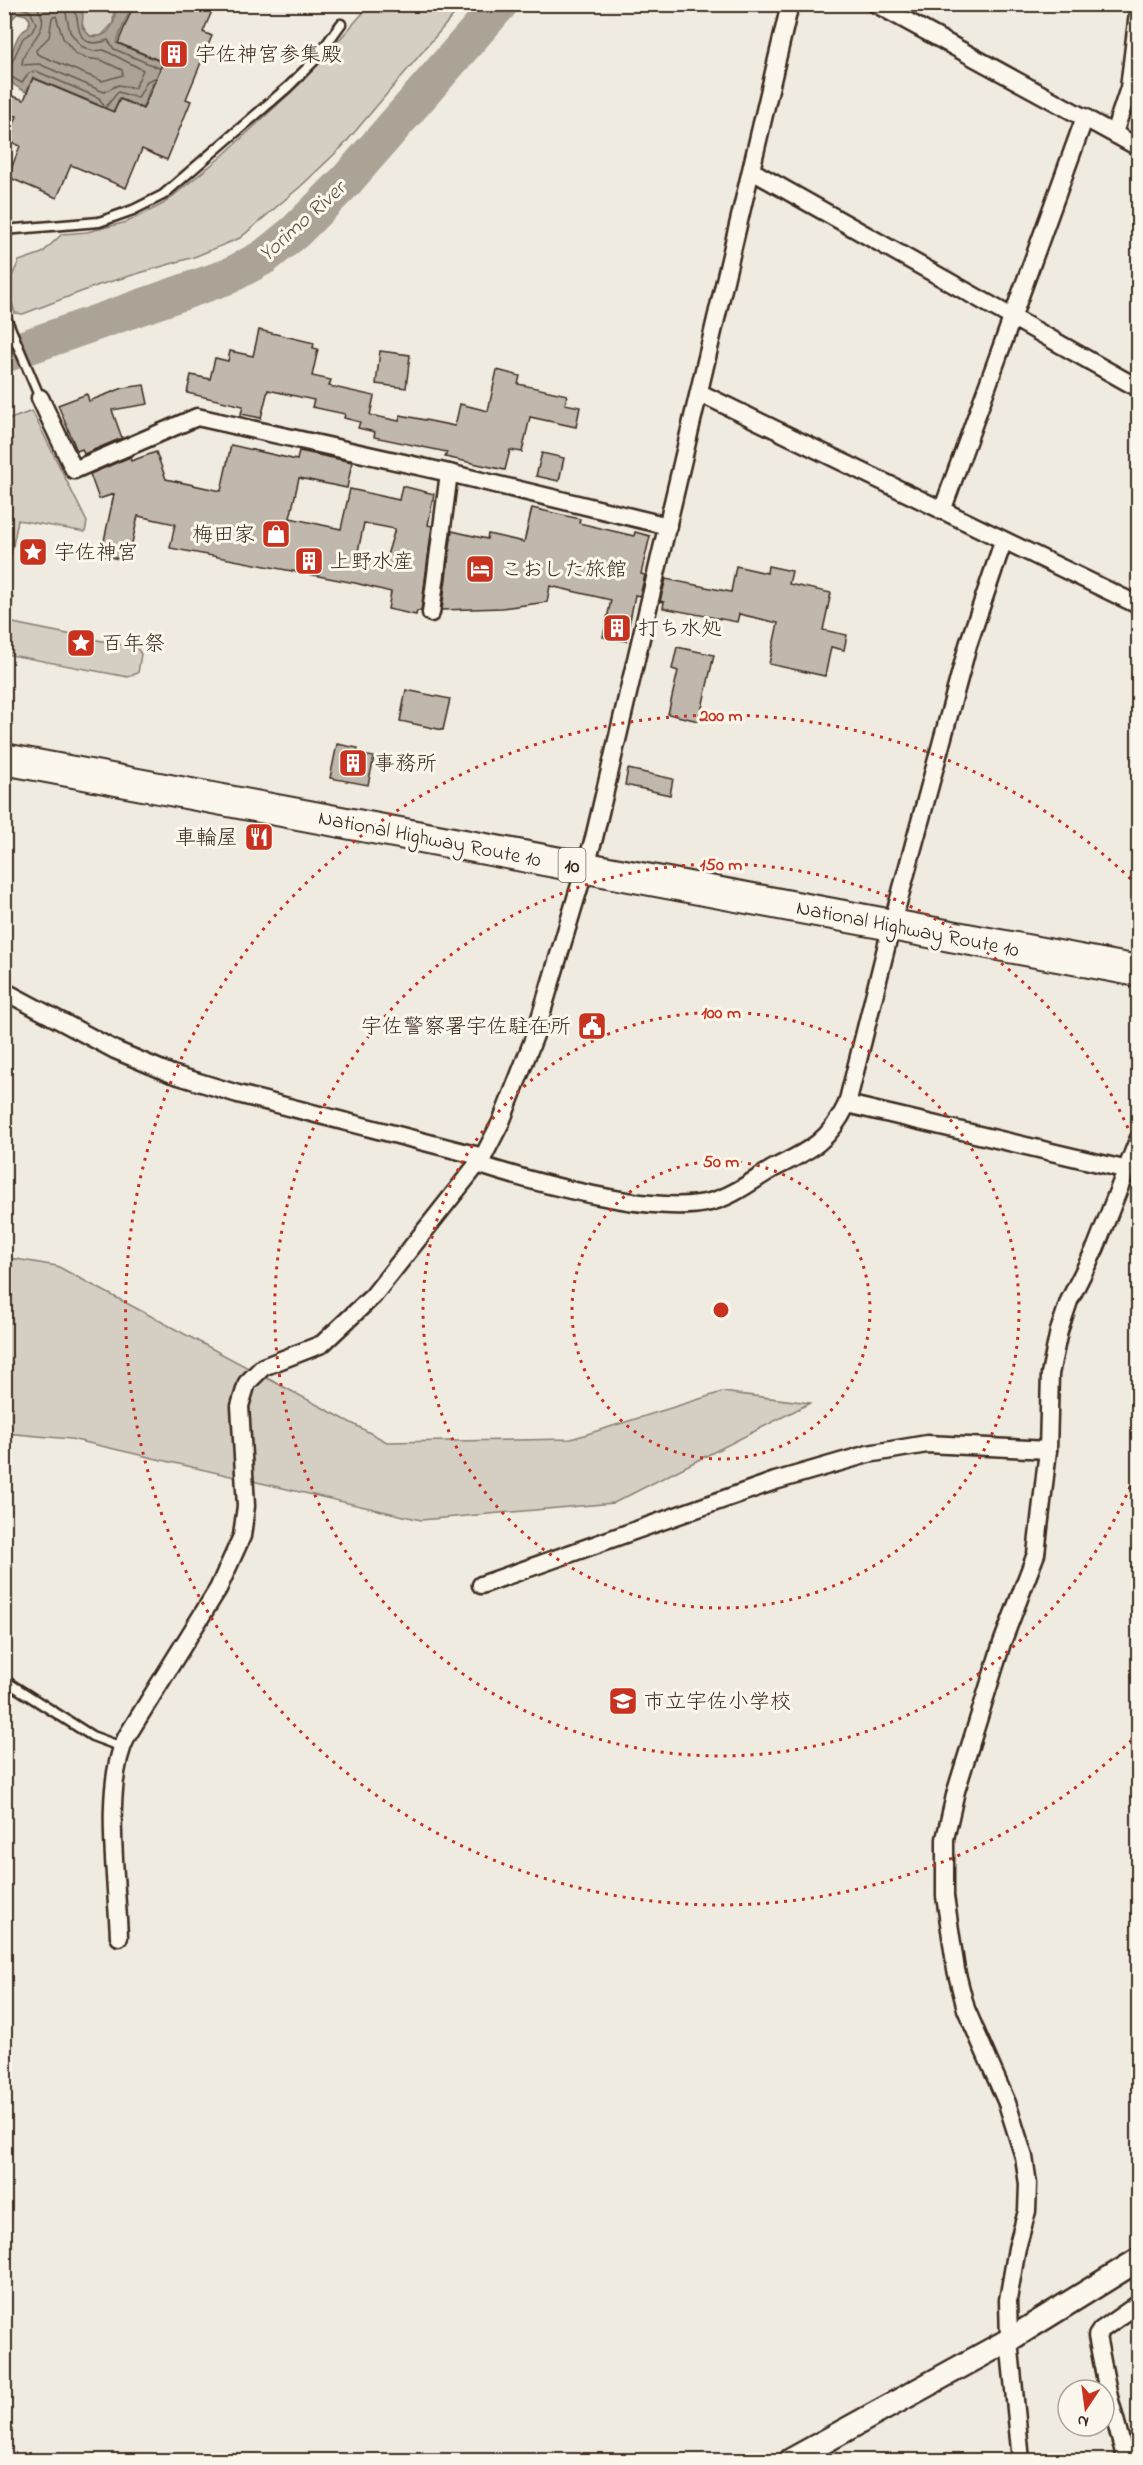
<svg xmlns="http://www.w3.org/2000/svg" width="1143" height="2465" font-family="'Indie Flower','Klee One',sans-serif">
  <rect width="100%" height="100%" fill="#f0ebe0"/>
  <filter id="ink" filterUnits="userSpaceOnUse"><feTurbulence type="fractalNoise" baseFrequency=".0167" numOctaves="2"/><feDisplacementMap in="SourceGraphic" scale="12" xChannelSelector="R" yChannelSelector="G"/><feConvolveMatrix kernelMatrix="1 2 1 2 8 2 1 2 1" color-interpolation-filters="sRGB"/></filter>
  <g filter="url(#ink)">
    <!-- green -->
    <g fill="#d5cec3" stroke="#887c70" stroke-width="1.5">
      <path d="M76,5H114L113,23L101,36H90C79,26 84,19 76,5Z"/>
      <path d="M370,5H462L342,147L301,186L240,238L194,257L99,285L23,314L15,313L7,287L19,261L42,253L62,234L87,232L127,222L163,204L221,157L300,84Z"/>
      <path d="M32,411L87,522L85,532L18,520L11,555L4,554L5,421Z"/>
      <path d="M7,592L13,597L9,619L13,623L137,648L141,654L138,673L128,677L5,654L4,593Z"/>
      <path d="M4,1257L57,1266L387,1442L571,1439L722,1392L810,1403L614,1503L421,1520L71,1439L5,1433Z"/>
    </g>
    <!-- water -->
    <path fill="#aca397" stroke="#7f7367" stroke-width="1.5" d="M8,5H76L83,14L82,27L90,36C109,40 118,21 114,5H132L116,43L168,65L159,86L152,84L142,108L119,98L106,127L90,121L97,104L33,77L26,92C2,80 2,74 12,51C17,40 16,34 28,28L30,20L26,15L18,13L11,20L8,28L5,27V12Z"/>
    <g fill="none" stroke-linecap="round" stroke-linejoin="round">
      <!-- shore -->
      <g stroke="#685a4e" stroke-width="1.5">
        <path d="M34,4C59,29 22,42 22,65L39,64L104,92L118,85L135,88L143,70L104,50L93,51L81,46L70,32L64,4"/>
        <path d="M71,4C72,10 76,13 77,18C79,39 85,48 108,40L114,49L159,68"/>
        <path d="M56,16L63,38L75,53L85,58L101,60L122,70L123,75L102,81L37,54L36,50L49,37L52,18Z"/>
        <path d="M4,19L10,11L19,7L30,11L36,23L32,32L23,38L12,62L4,66"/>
        <path d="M4,73L22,83L29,73L36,71L99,98L104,106"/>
        <path d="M106,107L118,92L138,98L147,81L155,78"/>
      </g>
      <!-- river -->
      <path stroke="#aca397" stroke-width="36" d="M4,355L229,276L264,257L295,232L346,181L500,4"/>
    </g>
    <!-- building -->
    <g fill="#c0b8ad" stroke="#3b2a1e" stroke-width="1.5" fill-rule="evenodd">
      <path d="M134,4H215L203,32L212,36L186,99L191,101L167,160L142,149L126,188L71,165L57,198L8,177L20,146L7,140L17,116L4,114V93L24,100L33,78L114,112L120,99L143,109L163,62L118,43Z"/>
      <path d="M259,330L314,343L313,348L318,349L312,376L331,380L329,386L374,396L370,415L399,421L400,415L455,426L460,404L488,411L497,370L520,376L518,384L567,395L565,404L580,407L576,427L530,417L522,452L510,450L505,470L445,457L447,452L374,437L375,432L358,428L360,422L344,418L345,414L312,407L314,400L268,390L261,418L241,414L243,406L187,393L191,375L210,379L215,358L228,361L230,351L253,356Z"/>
      <path d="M380,351L410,355L406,388L376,384Z"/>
      <path d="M144,385L148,404L112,410L122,438L84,454L82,449L77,451L58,405L87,394L89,401L123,388Z"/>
      <path d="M231,445L297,460L299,451L352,462L347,488L299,478L290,518L341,529L350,489L399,500L402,486L434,494L428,525L432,526L421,611H417L416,615L388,609L391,592L355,583L170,548L175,524L138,516L128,561L101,555L114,494L99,499L90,474L130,457L131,461L156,452L166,479L221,491ZM364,523L395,529L385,562L357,556Z"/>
      <path d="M542,453L564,458L559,481L536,476Z"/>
      <path d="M532,508L580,519L579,523L634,536L635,532L650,536L641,574L645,575L640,596L635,595L626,641L603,637L611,600L550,586L547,602L502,608L442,610L452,531L487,539L488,534L524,542Z"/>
      <path d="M736,566L767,573L768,566L792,571L789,584L831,593L823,630L847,635L844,650L831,647L825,676L769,664L778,623L739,614L737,622L663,608L664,602L660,601L666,579L731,592Z"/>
      <path d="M677,647L714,655L699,721L668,714L678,671L672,669Z"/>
      <path d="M406,690L450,699L443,730L400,721Z"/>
      <path d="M337,744L358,748L357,754L374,757L368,785L330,778Z"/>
      <path d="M628,769L673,779L670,795L625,785Z"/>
    </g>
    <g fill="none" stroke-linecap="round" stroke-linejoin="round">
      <!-- lane casing -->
      <g stroke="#3b2a1e" stroke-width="13">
        <g id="lane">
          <path d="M4,230L99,222L133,210L163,195L288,87L315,60L341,24"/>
          <path d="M4,313L40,398"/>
          <path d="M4,1680L92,1736L122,1747"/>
        </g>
      </g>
      <!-- street casing -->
      <g stroke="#3b2a1e" stroke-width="21">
        <g id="street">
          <path d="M876,4L1138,147"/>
          <path d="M1114,133L1129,88L1138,13"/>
          <path d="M752,171L1138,388"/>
          <path d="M700,393L1138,605"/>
          <path d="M40,398L74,470L197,417L449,473L668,526"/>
          <path d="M942,511L1085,117"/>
          <path d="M431,613L449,473"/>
          <path d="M4,991L115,1050L172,1074L238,1094L483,1157"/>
          <path d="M847,1104L1128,1170"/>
          <path d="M477,1164C532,1182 656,1216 710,1202C734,1196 753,1180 774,1168C810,1150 829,1142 847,1104L889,936L968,645L1003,542"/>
          <path d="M481,1585L775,1481L868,1454L927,1444L1048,1450"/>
          <path d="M119,1937C117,1881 102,1785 127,1736L218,1589L242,1536L246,1506L240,1406L247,1383L263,1367L322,1344L373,1296L483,1157L501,1122L535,1035L594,838L790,4"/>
          <path d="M1021,2460L1009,2340L1008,2300L1017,2248L1027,2211L1028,2184L1024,2157L1007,2103L966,2009L956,1970L945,1896V1839L956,1791L1002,1643L1036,1554L1048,1450L1050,1374L1059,1331L1069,1301L1096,1247L1138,1140"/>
          <path d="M1126,2460L1109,2397L1097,2336L1101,2330L1138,2304"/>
        </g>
      </g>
      <!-- secondary casing -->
      <g stroke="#3b2a1e" stroke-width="27">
        <path id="secondary" d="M791,2460L1009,2340L1138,2260"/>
      </g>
      <!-- highway casing -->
      <g stroke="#3b2a1e" stroke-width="34">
        <path id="highway" d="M4,759L1138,971"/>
      </g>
      <!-- lane -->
      <use href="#lane" stroke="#fbf7ec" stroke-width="8"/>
      <!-- street -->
      <use href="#street" stroke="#fbf7ec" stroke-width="16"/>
      <!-- secondary -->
      <use href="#secondary" stroke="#fbf7ec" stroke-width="22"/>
      <!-- highway -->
      <use href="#highway" stroke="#fbf7ec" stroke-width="30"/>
    </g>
  </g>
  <!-- distance rings -->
  <g fill="none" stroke="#c8321e" stroke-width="3" stroke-dasharray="3 6">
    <circle cx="721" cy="1310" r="149"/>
    <circle cx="721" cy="1310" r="298"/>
    <path d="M1137 1470A446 446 0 1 1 1137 1150"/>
    <path d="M1138 1734A595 595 0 1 1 1138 886"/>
  </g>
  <!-- icons -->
  <defs>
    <g id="building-square" transform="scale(1.5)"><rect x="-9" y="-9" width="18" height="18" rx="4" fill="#c8321e" stroke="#fbf7ec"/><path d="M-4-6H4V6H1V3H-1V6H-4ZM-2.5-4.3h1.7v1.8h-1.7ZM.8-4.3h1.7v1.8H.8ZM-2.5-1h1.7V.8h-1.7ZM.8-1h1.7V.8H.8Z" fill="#fff"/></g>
    <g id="shop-square" transform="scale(1.5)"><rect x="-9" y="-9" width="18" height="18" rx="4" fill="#c8321e" stroke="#fbf7ec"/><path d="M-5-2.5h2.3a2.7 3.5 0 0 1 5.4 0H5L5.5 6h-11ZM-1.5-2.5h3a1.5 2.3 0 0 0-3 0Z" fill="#fff"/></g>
    <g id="sight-square" transform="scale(1.5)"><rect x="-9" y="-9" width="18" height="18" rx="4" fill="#c8321e" stroke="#fbf7ec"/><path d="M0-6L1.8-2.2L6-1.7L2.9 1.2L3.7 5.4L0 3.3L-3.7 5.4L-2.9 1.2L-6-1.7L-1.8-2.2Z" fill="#fff"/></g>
    <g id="hotel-square" transform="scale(1.5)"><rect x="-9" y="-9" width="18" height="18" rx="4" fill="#c8321e" stroke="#fbf7ec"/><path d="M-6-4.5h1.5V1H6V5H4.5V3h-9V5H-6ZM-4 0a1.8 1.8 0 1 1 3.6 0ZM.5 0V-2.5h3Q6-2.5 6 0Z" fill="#fff"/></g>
    <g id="restaurant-square" transform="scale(1.5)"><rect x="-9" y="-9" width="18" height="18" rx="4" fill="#c8321e" stroke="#fbf7ec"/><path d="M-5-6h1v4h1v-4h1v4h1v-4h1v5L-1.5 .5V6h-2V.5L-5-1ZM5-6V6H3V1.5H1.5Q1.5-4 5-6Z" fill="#fff"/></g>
    <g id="civic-square" transform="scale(1.5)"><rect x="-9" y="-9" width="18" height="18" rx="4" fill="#c8321e" stroke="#fbf7ec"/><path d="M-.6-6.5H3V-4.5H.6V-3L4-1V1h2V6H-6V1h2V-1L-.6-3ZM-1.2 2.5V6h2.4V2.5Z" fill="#fff"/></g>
    <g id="school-square" transform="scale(1.5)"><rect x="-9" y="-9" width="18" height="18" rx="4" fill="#c8321e" stroke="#fbf7ec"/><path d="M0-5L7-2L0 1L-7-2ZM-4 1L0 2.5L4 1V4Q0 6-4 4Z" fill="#fff"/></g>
  </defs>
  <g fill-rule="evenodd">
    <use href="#building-square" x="174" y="54"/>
    <use href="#shop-square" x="276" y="534"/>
    <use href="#sight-square" x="33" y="552"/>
    <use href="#building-square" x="309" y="561"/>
    <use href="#hotel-square" x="480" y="569"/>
    <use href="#building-square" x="617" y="628"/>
    <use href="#sight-square" x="81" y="643"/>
    <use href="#building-square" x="353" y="763"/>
    <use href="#restaurant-square" x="259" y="837"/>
    <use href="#civic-square" x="592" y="1026"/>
    <use href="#school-square" x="623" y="1701"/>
  </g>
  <g text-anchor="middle" stroke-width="6" stroke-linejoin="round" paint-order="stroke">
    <!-- shield labels -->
    <rect fill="#fbf7ec" stroke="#75685c" stroke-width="1.5" x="558.5" y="848" width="27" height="34" rx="4.5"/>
    <g font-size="20" font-weight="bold" fill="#3b2a1e">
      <text x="572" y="872">10</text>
    </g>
    <!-- poi labels -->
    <g font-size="21" fill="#3b2a1e" stroke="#fbf7ec" text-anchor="start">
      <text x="195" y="61">宇佐神宮参集殿</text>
      <text x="255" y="541" text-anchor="end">梅田家</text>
      <text x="54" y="559">宇佐神宮</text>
      <text x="330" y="568">上野水産</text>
      <text x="501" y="576">こおした旅館</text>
      <text x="638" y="635">打ち水処</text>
      <text x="102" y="650">百年祭</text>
      <text x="374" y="770">事務所</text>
      <text x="238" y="844" text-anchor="end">車輪屋</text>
      <text x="571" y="1033" text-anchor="end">宇佐警察署宇佐駐在所</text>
      <text x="644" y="1708">市立宇佐小学校</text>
    </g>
    <!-- street labels -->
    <g font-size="21" fill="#3b2a1e" stroke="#fbf7ec">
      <text transform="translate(430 838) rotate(11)" y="7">National Highway Route 10</text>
      <text transform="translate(908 928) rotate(11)" y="7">National Highway Route 10</text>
    </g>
    <!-- water labels -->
    <g font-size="22" font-style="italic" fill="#635448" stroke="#fbf7ec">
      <text transform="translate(301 220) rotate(-42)" y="8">Yorimo River</text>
    </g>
  </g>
  <circle cx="721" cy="1310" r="9" fill="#c8321e" stroke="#fbf7ec" stroke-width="3"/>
  <g font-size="18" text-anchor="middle" font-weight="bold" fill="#c8321e" stroke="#fbf7ec" stroke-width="6" stroke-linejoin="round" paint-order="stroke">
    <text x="721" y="721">200 m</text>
    <text x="721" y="870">150 m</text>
    <text x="721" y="1018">100 m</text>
    <text x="721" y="1167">50 m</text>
  </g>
  <!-- margin -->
  <rect width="1143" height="2465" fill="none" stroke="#fbf7ec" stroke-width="24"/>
  <rect x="12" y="12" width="1119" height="2441" fill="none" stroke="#3b2a1e" stroke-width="2" filter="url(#ink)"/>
  <!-- north arrow -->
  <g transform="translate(1086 2408) rotate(193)"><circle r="28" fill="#fbf7ec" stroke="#aea59a" stroke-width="1.5"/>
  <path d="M0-4.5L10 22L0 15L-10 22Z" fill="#c8321e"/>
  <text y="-9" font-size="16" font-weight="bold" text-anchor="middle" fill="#3b2a1e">N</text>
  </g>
</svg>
